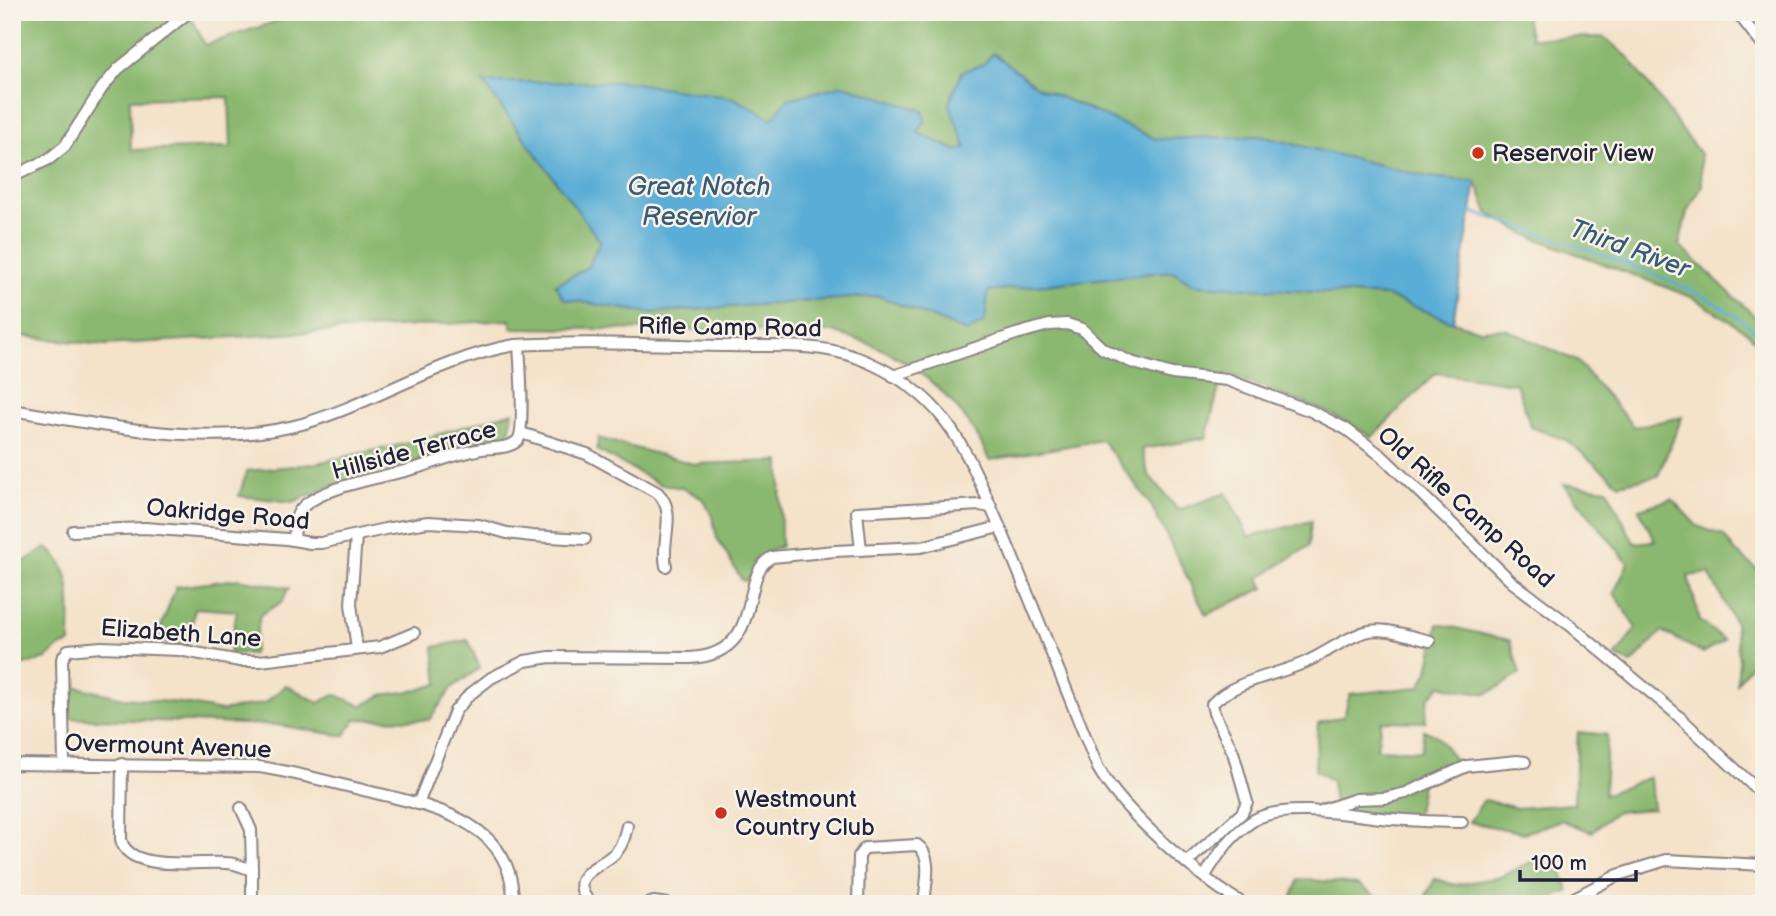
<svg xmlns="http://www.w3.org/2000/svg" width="1776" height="916" font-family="'Balsamiq Sans',sans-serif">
  <rect width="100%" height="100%" fill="#f7f3e8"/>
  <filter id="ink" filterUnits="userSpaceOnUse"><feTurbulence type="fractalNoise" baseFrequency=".0143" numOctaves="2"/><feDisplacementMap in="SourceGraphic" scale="14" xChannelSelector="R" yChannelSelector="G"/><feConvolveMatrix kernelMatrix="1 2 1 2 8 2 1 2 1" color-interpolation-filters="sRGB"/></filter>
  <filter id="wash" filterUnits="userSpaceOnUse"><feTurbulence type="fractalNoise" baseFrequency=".00686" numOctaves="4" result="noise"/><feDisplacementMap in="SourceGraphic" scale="28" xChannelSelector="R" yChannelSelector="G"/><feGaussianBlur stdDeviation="1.57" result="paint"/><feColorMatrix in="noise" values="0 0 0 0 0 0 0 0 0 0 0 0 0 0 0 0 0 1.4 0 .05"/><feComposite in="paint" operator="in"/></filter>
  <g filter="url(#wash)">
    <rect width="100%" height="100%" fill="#f4e2c9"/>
    <!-- forest -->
    <g fill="#8bb870" stroke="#566d56" stroke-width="2" fill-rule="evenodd">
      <path d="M12,12H189L205,45L280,20L277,12H1524L1531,38L1604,37L1628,57L1700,154L1702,186L1687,212L1679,245L1764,325V351L1748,333L1694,298L1527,235L1488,213L1476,182L1428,177L1260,136L1156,139L1037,87L993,53L984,64L962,72L966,148L957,151L917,133L772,120L734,98L484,82L601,241L588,267L556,284L649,313L879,296L967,332L985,322L987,291L1173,271L1195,285L1387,296L1453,322L1480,330L1506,329L1577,361L1634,427L1682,417L1658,476L1619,484L1566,440L1531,427L1516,384L1436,373L1372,437L1329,413L1227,374L1220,384L1206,438L1142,449L1148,474L1178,510L1226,493L1249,537L1311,521L1309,546L1259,578L1264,588L1206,615L1151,505L1102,440L989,460C969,411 924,368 875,346C862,341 848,337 834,332L512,328L510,320L104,345L12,335ZM229,97L231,147L131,150L130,99Z"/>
      <path d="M513,412L508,437L344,481L293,502L239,496L247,471L312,464L413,442Z"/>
      <path d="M598,438L694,464L780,461L781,546C762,554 756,563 748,581L742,580L717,538L712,516L703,499L683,488L659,484L597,450Z"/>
      <path d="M1564,484L1607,489L1634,543L1655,541L1639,509L1672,499L1697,526L1724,536L1735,551L1764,575V648L1737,683L1739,661L1735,623L1709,573L1688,576L1700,621L1724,640L1703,653L1662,631L1632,663L1615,657L1636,628L1614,593L1628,563Z"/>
      <path d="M46,548C76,564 70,613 70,643L58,648L46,659L12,668V557L18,565Z"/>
      <path d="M238,579L289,588L282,602L260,615L253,654L229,653L237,611L195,608L187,649L156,640L176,587Z"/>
      <path d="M1438,624L1510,640L1520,674L1487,694L1440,686L1428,698L1425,722L1381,721L1377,749L1421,751L1424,730L1437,736L1456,761L1424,772L1416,818L1334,810L1332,781L1315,770L1318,723L1344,716L1350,694L1420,687L1428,671Z"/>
      <path d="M468,640L480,668L453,687L429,720L356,719L344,736L277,725L69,718V685L124,698L180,703L221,711L265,703L286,685L319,703L334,694L362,706L382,695L418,690L438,684L434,647Z"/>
      <path d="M1578,732L1607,735L1604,795L1650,777L1653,809L1615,812L1592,832L1561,820L1525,833L1469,822L1484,800L1517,808L1574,804Z"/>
      <path d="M1531,862L1560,868L1569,891L1538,904H1434L1426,895L1435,879L1455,885L1500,877Z"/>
      <path d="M1299,879L1357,884L1387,904H1289Z"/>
    </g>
    <!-- water -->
    <path fill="#5aadd6" stroke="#3e6888" stroke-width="2" d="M993,53L1037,87L1156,139L1260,136L1428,177L1476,182L1453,322L1387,296L1195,285L1172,271L988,291L985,322L967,332L879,296L649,313L564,299L556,285L588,267L600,241L483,82H629L734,98L772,119L788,99L844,85L923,111L925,121L918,133L957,151L966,148L949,103L962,72L984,64Z"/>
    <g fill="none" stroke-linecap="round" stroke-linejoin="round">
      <!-- stream -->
      <path stroke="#5aadd6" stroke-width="2.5" d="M1471,212C1525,228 1577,245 1629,265C1679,284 1725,301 1764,339"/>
    </g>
  </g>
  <g filter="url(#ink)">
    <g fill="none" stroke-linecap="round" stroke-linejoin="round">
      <!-- minor casing -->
      <g stroke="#8b8282" stroke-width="14">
        <g id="minor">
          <path d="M1737,12L1764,47"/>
          <path d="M12,177L49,159L65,146L102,88L118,69L189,12"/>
          <path d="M893,376L1016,334L1049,325L1067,324L1082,329L1103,349L1131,362L1172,374L1227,380L1311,411L1346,429L1383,457L1512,582L1571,626L1674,712L1764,796"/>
          <path d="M12,410C103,425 211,449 302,424C375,403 440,358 515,345C586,341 657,345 727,346C771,347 816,342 858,358C887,369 917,388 937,411C968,446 983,491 1002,532C1035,610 1066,690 1098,768C1123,812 1200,879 1244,904"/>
          <path d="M521,433L587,454L658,493C678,513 660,541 666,566"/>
          <path d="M73,531L145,528L287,539L310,543H321L385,529L428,522L479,525L507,533L532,536L585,539"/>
          <path d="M356,536L351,604L357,649"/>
          <path d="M294,540C295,530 294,517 301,509C321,486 386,477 416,468C436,462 456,454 477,450C489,447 509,450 518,440C525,431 520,361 519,345"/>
          <path d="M861,550L857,512L980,505L990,507"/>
          <path d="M64,763L62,659L68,650L101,647L179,650L240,661H260L380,647L414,633"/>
          <path d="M12,764L259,767C294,772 329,782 363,790C428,806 515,819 513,904"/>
          <path d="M122,764L121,839C127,873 199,861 226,863C235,863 243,867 252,870V904"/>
          <path d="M418,804L455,711L469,695L491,678L525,661L550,657L690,658C768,654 737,574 772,557L835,551L921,547L999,527"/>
          <path d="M241,808L251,830L252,870"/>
          <path d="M1323,810L1356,799L1385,798L1406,793L1467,766L1517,761L1525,762"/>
          <path d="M1187,862L1242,813L1247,802L1233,752L1214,713L1212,704C1232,681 1278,675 1306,662C1326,653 1345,638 1365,632C1384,626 1411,637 1430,641"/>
          <path d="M1205,876C1218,854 1232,834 1254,820C1284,802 1358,816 1392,819C1416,821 1439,822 1462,822"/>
          <path d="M591,904C563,873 603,868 617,851C623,844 625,835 627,826"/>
          <path d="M648,904L654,902L668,904"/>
          <path d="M858,904L859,856L865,848L917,845C934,856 925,886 924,904"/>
          <path d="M1563,904L1618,875L1666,860L1764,865"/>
        </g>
      </g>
      <!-- minor -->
      <use href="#minor" stroke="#fff" stroke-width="10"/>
    </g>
  </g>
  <!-- markers -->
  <g fill="#c8321e" stroke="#f7f3e8" stroke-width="2.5">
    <circle cx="1478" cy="153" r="7"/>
    <circle cx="721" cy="813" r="7"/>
  </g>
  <g text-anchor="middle" stroke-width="5" stroke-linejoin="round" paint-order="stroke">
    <!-- poi labels -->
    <g font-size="24" fill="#22223b" stroke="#f7f3e8" text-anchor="start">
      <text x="1492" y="161">Reservoir View</text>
      <text x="735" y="807">Westmount<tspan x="735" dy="28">Country Club</tspan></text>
    </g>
    <!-- street labels -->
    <g font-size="24" fill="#22223b" stroke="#f7f3e8">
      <text transform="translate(730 327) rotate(1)" y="8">Rifle Camp Road</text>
      <text transform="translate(414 450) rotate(-15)" y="8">Hillside Terrace</text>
      <text transform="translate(1466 507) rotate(42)" y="8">Old Rifle Camp Road</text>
      <text transform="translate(228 514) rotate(5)" y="8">Oakridge Road</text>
      <text transform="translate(181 633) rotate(4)" y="8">Elizabeth Lane</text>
      <text transform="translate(168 746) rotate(2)" y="8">Overmount Avenue</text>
    </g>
    <!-- water labels -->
    <g font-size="26" font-style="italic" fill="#385a79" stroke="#f7f3e8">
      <text x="699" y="195">Great Notch<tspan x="699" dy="30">Reservior</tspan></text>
      <text transform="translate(1630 248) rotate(20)" y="9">Third River</text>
    </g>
  </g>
  <!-- margin -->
  <rect width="1776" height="916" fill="none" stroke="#f7f3e8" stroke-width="42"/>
  <!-- scale -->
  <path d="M1520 870v10h116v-10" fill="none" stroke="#22223b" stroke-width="3.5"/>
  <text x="1531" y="870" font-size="21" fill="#22223b" stroke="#f7f3e8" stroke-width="5" paint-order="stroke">100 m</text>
</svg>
